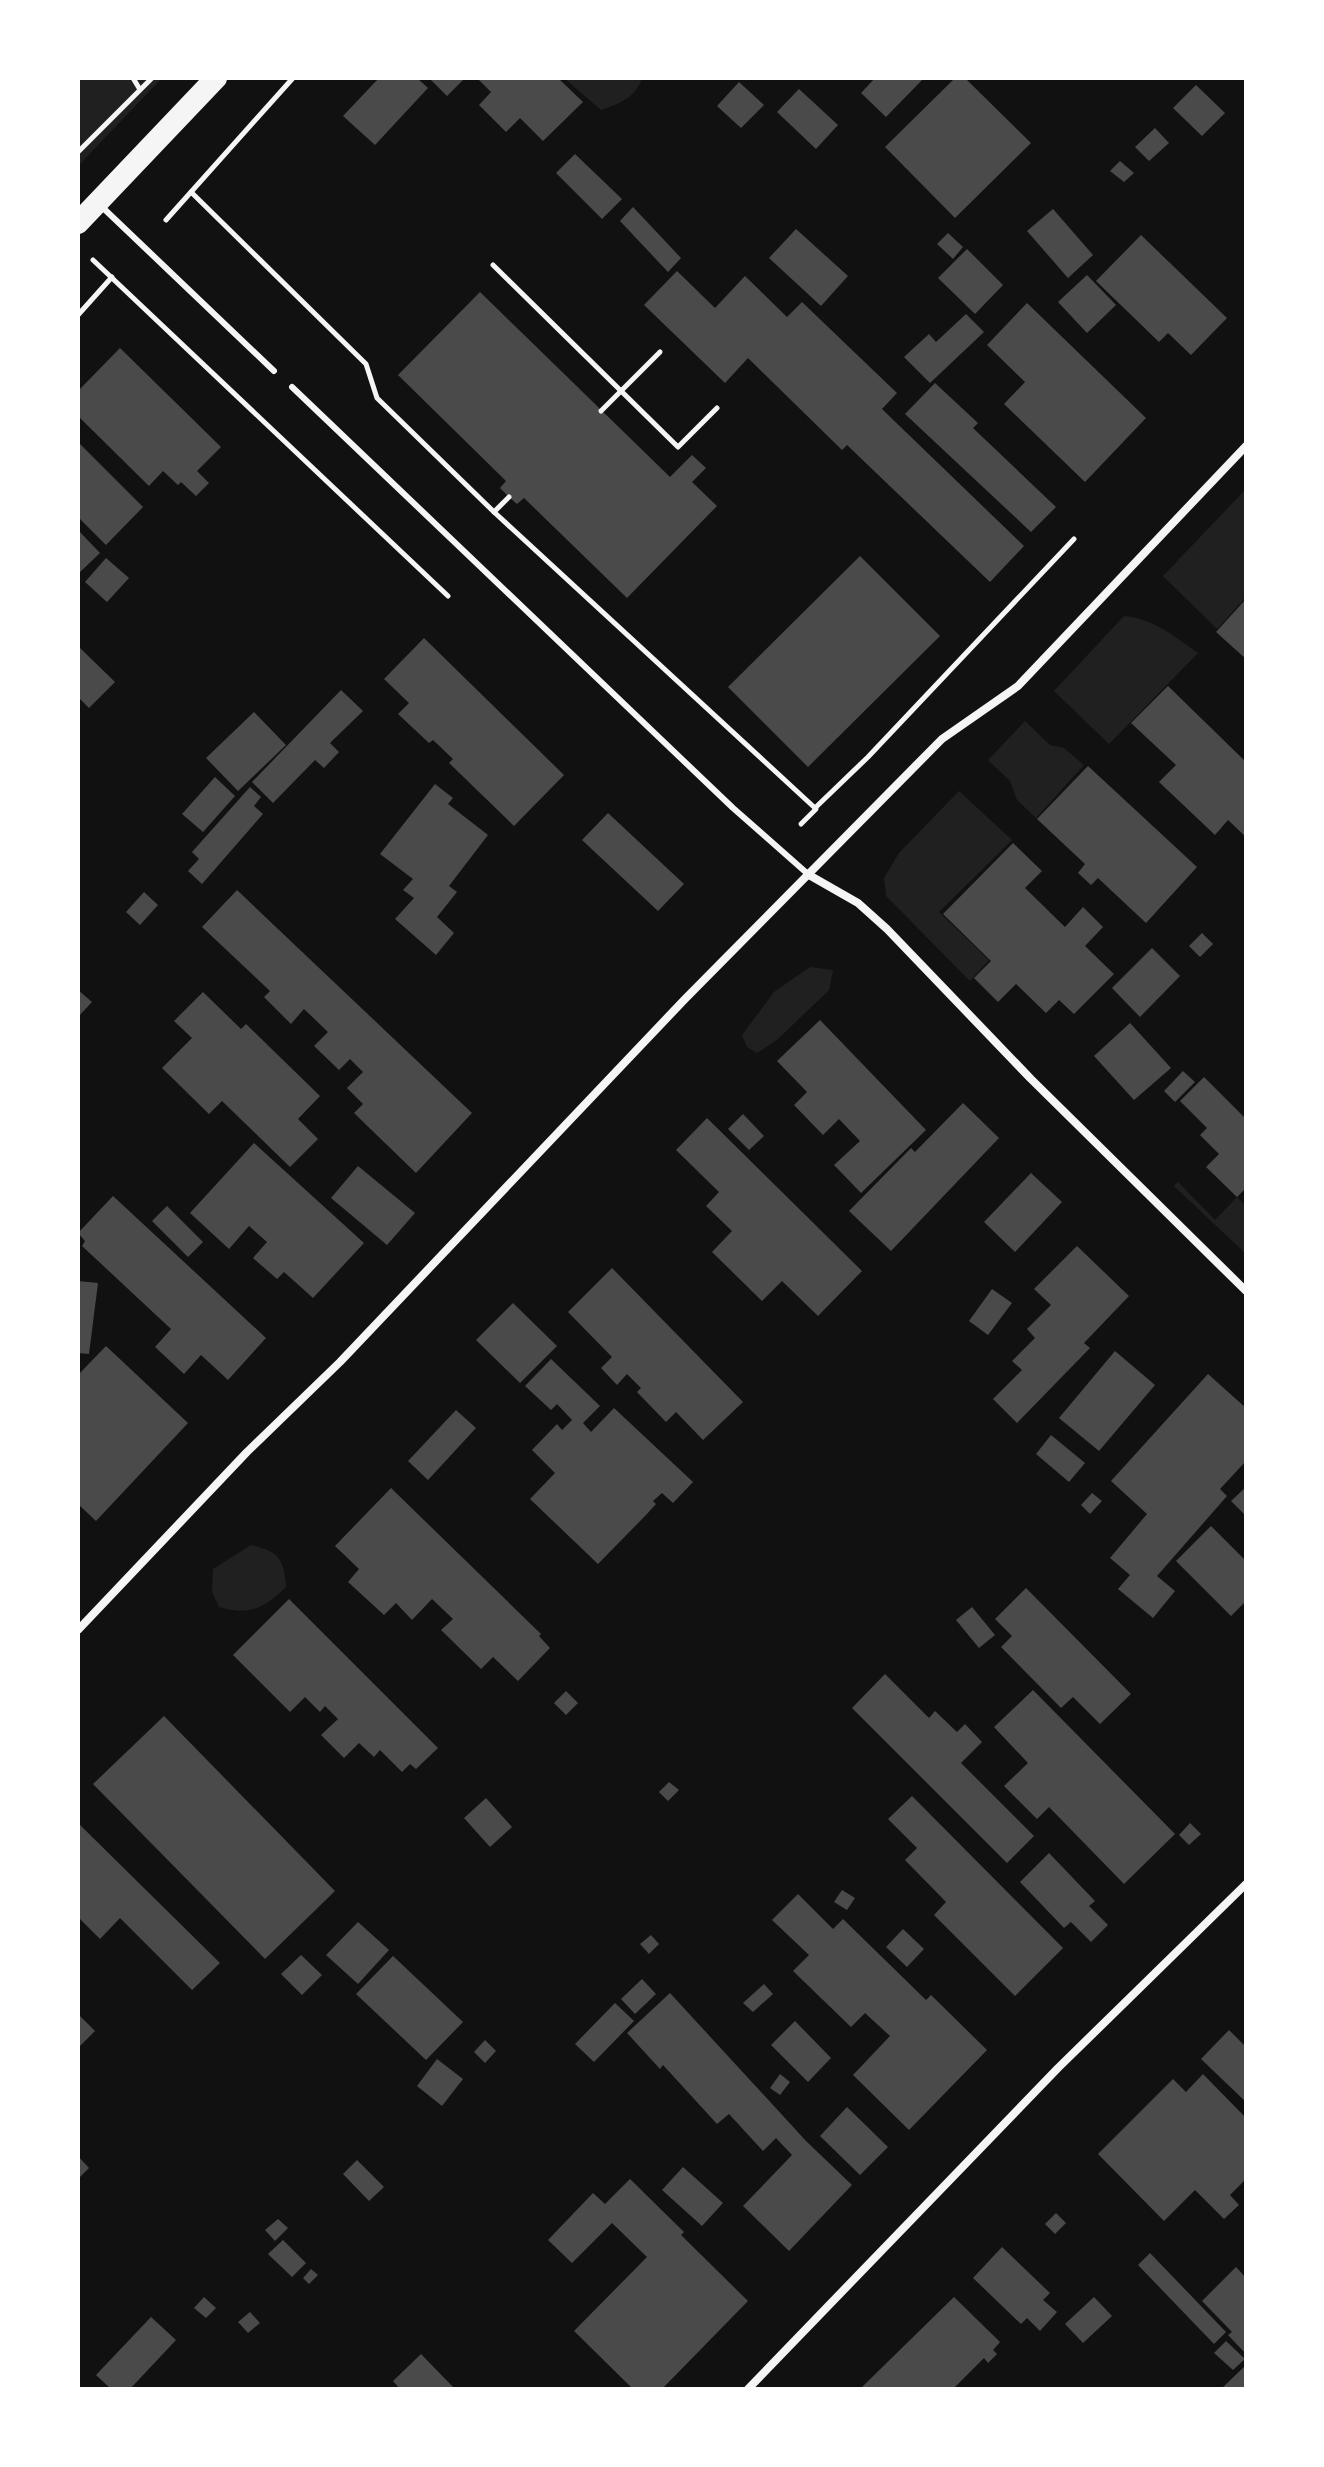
<svg xmlns="http://www.w3.org/2000/svg" width="1324" height="2467" font-family="'Fira Sans Condensed',sans-serif">
  <rect width="100%" height="100%" fill="#111"/>
  <!-- green -->
  <g fill="#202020">
    <path d="M78,78H162L78,166Z"/>
    <path d="M564,78H642C636,98 618,104 601,110Z"/>
    <path d="M1246,489V597L1217,629L1163,576Z"/>
    <path d="M1124,616C1154,619 1174,636 1198,653L1109,744L1054,691Z"/>
    <path d="M1025,721L1050,745L1064,748L1084,765L1036,818L1017,800L1010,781L988,760Z"/>
    <path d="M959,791L1012,840L939,912L989,960L970,981L886,896L884,878L899,853Z"/>
    <path d="M810,967L833,970L829,990L777,1040L757,1053L747,1047L742,1035L774,992Z"/>
    <path d="M1178,1182L1215,1220L1237,1197L1246,1206V1254L1174,1186Z"/>
    <path d="M251,1545C279,1551 284,1559 286,1587C264,1608 250,1616 219,1607L212,1592L213,1569Z"/>
  </g>
  <!-- building -->
  <g fill="#4a4a4a">
    <path d="M379,78H417L428,88L375,145L343,116Z"/>
    <path d="M429,78H465L447,96Z"/>
    <path d="M477,78H558L583,102L543,141L520,118L506,132L479,105L491,92Z"/>
    <path d="M875,78H924L886,117L861,93Z"/>
    <path d="M955,78H965L1031,143L955,218L885,147Z"/>
    <path d="M739,82L764,105L741,128L717,106Z"/>
    <path d="M1196,85L1225,113L1202,136L1173,108Z"/>
    <path d="M799,89L838,125L816,149L777,112Z"/>
    <path d="M1155,128L1169,143L1149,161L1135,147Z"/>
    <path d="M575,154L622,199L602,219L556,173Z"/>
    <path d="M1120,161L1134,173L1124,182L1110,171Z"/>
    <path d="M633,207L681,258L668,272L620,221Z"/>
    <path d="M1053,209L1093,255L1068,278L1027,231Z"/>
    <path d="M796,229L848,276L821,306L769,258Z"/>
    <path d="M948,233L963,247L953,259L937,244Z"/>
    <path d="M1141,235L1227,318L1191,355L1168,333L1159,342L1096,281Z"/>
    <path d="M967,249L1003,285L975,314L938,278Z"/>
    <path d="M677,271L715,308L745,276L787,317L802,302L897,393L882,409L1024,546L990,582L847,445L842,450L748,358L725,383L644,305Z"/>
    <path d="M1087,275L1116,305L1087,333L1058,302Z"/>
    <path d="M480,292L670,477L692,455L706,468L692,482L717,506L627,598L524,498L517,504L509,497L500,488L506,481L398,375Z"/>
    <path d="M1027,303L1146,418L1085,482L1004,404L1025,382L987,345Z"/>
    <path d="M966,314L984,332L930,383L904,357L929,334L936,342Z"/>
    <path d="M120,348L221,447L197,471L209,483L196,496L181,482L178,485L163,471L149,486L78,416V391Z"/>
    <path d="M935,383L978,423L973,428L1056,507L1031,532L905,414Z"/>
    <path d="M78,442L143,507L106,545L78,517Z"/>
    <path d="M78,530L100,553L78,574Z"/>
    <path d="M860,556L940,636L808,767L728,687Z"/>
    <path d="M106,558L129,578L107,602L85,582Z"/>
    <path d="M1246,599V659L1216,632Z"/>
    <path d="M424,638L564,775L514,826L449,763L453,759L433,740L429,743L398,714L409,703L384,679Z"/>
    <path d="M78,646L115,682L89,708L78,697Z"/>
    <path d="M1168,686L1246,762V837L1228,820L1215,835L1159,782L1176,765L1131,723Z"/>
    <path d="M341,690L363,711L330,743L339,752L324,768L315,760L273,803L252,782Z"/>
    <path d="M254,712L286,745L238,791L206,758Z"/>
    <path d="M1088,766L1197,867L1146,923L1098,878L1091,885L1078,873L1085,864L1037,819Z"/>
    <path d="M215,777L235,796L203,832L182,814Z"/>
    <path d="M435,784L453,798L448,804L488,835L449,886L457,892L437,917L454,933L436,955L395,919L414,898L403,890L413,879L380,854Z"/>
    <path d="M250,787L261,797L254,806L263,814L202,884L188,871L199,859L192,852Z"/>
    <path d="M608,813L684,884L658,911L582,840Z"/>
    <path d="M1013,843L1042,871L1025,888L1065,927L1083,907L1103,927L1085,946L1114,974L1074,1014L1059,1000L1046,1013L1016,984L998,1002L974,978L991,961L943,914Z"/>
    <path d="M237,890L472,1113L416,1173L354,1113L363,1104L347,1088L363,1072L350,1059L339,1070L314,1046L328,1032L304,1009L291,1024L264,997L270,991L202,927Z"/>
    <path d="M144,892L158,905L140,925L126,912Z"/>
    <path d="M1202,933L1213,944L1200,957L1189,946Z"/>
    <path d="M1152,948L1180,976L1140,1017L1112,988Z"/>
    <path d="M78,990L92,1002L78,1017Z"/>
    <path d="M203,992L241,1029L246,1024L320,1096L298,1119L318,1139L290,1167L222,1101L209,1114L162,1068L192,1038L174,1021Z"/>
    <path d="M820,1020L926,1130L861,1193L834,1165L860,1141L839,1119L823,1135L794,1105L807,1092L777,1061Z"/>
    <path d="M1130,1023L1171,1068L1134,1100L1094,1056Z"/>
    <path d="M1183,1071L1195,1082L1175,1102L1164,1091Z"/>
    <path d="M1204,1077L1246,1119V1188L1237,1197L1206,1167L1219,1154L1200,1135L1207,1128L1180,1101Z"/>
    <path d="M963,1103L999,1138L891,1251L849,1211L911,1148L915,1152Z"/>
    <path d="M743,1114L764,1136L749,1150L728,1129Z"/>
    <path d="M707,1118L862,1271L818,1316L782,1281L762,1301L712,1252L732,1231L706,1206L719,1192L676,1150Z"/>
    <path d="M254,1143L364,1243L313,1298L284,1272L277,1279L253,1258L267,1242L249,1226L229,1249L190,1213Z"/>
    <path d="M358,1166L415,1213L387,1245L331,1198Z"/>
    <path d="M1031,1173L1062,1202L1015,1252L984,1222Z"/>
    <path d="M113,1196L266,1338L228,1380L201,1355L184,1374L155,1347L171,1329L82,1246L85,1241L78,1233Z"/>
    <path d="M167,1206L203,1242L188,1257L152,1221Z"/>
    <path d="M1077,1246L1129,1296L1084,1343L1090,1348L1017,1423L993,1399L1022,1370L1012,1361L1035,1338L1027,1329L1051,1305L1034,1289Z"/>
    <path d="M612,1268L743,1402L703,1440L676,1412L666,1422L637,1392L641,1388L627,1374L617,1385L601,1368L612,1357L568,1312Z"/>
    <path d="M78,1281L98,1283L89,1354L78,1353Z"/>
    <path d="M992,1289L1012,1303L988,1335L969,1321Z"/>
    <path d="M513,1303L557,1346L520,1383L476,1340Z"/>
    <path d="M106,1346L188,1423L96,1521L78,1504V1375Z"/>
    <path d="M1115,1351L1155,1385L1099,1451L1059,1418Z"/>
    <path d="M551,1359L600,1406L583,1423L591,1432L614,1408L693,1482L673,1503L662,1493L653,1501L656,1504L646,1515L598,1564L530,1499L555,1473L532,1450L557,1424L562,1430L572,1420L557,1404L551,1410L525,1386Z"/>
    <path d="M1208,1374L1246,1408V1461L1220,1489L1227,1496L1157,1576L1175,1591L1153,1618L1118,1589L1130,1575L1110,1558L1147,1514L1111,1481Z"/>
    <path d="M456,1410L476,1428L428,1480L408,1461Z"/>
    <path d="M1051,1435L1085,1463L1069,1482L1036,1454Z"/>
    <path d="M1246,1487V1516L1231,1501Z"/>
    <path d="M391,1488L541,1634L539,1636L550,1648L518,1681L493,1657L481,1669L441,1630L453,1619L432,1599L412,1620L396,1603L384,1615L348,1582L359,1569L335,1546Z"/>
    <path d="M1092,1493L1102,1501L1090,1514L1081,1505Z"/>
    <path d="M1211,1526L1244,1559L1246,1557V1601L1231,1616L1176,1561Z"/>
    <path d="M1026,1588L1131,1694L1100,1724L1073,1697L1061,1708L1001,1647L1012,1636L995,1619Z"/>
    <path d="M289,1599L438,1748L416,1769L410,1764L402,1772L380,1750L374,1757L359,1743L344,1758L321,1735L338,1719L325,1706L320,1712L305,1697L290,1712L233,1655Z"/>
    <path d="M972,1607L995,1635L979,1648L956,1620Z"/>
    <path d="M885,1674L929,1718L935,1711L957,1732L965,1724L982,1742L961,1763L1034,1836L1007,1863L852,1708Z"/>
    <path d="M1033,1690L1175,1834L1124,1884L1049,1807L1037,1819L1004,1786L1028,1763L994,1727Z"/>
    <path d="M566,1691L578,1703L566,1715L554,1703Z"/>
    <path d="M164,1716L335,1891L265,1959L93,1784Z"/>
    <path d="M669,1782L679,1790L668,1801L659,1792Z"/>
    <path d="M912,1796L1063,1948L1015,1996L934,1915L946,1902L905,1860L917,1848L888,1819Z"/>
    <path d="M486,1798L512,1827L490,1847L464,1818Z"/>
    <path d="M78,1823L220,1963L192,1990L120,1918L100,1939L78,1917Z"/>
    <path d="M1190,1823L1201,1834L1189,1845L1179,1835Z"/>
    <path d="M1049,1853L1095,1901L1089,1906L1108,1925L1091,1942L1071,1922L1064,1928L1020,1882Z"/>
    <path d="M842,1890L855,1898L847,1910L834,1902Z"/>
    <path d="M798,1894L833,1929L843,1919L926,2000L931,1995L987,2050L909,2130L853,2075L890,2036L865,2013L851,2027L793,1971L809,1955L772,1920Z"/>
    <path d="M358,1922L389,1950L358,1984L326,1955Z"/>
    <path d="M903,1929L924,1949L907,1967L886,1947Z"/>
    <path d="M651,1935L659,1944L649,1954L640,1944Z"/>
    <path d="M301,1955L322,1975L302,1995L281,1974Z"/>
    <path d="M393,1956L463,2022L426,2060L356,1994Z"/>
    <path d="M642,1979L656,1994L635,2014L621,1999Z"/>
    <path d="M764,1984L773,1994L753,2012L743,2003Z"/>
    <path d="M670,1993L806,2141L852,2185L789,2251L743,2206L792,2155L776,2138L763,2151L729,2114L717,2124L663,2065L660,2069L627,2033Z"/>
    <path d="M615,2003L634,2021L594,2062L575,2044Z"/>
    <path d="M78,2014L95,2031L78,2048Z"/>
    <path d="M795,2021L831,2058L808,2082L771,2045Z"/>
    <path d="M1229,2030L1246,2047V2102L1201,2059Z"/>
    <path d="M485,2040L496,2051L485,2063L474,2052Z"/>
    <path d="M437,2059L463,2079L442,2106L417,2086Z"/>
    <path d="M780,2074L790,2082L780,2095L770,2088Z"/>
    <path d="M1203,2074L1246,2118V2179L1230,2195L1239,2205L1224,2219L1195,2190L1164,2221L1098,2154L1173,2079L1186,2092Z"/>
    <path d="M847,2107L888,2147L860,2175L820,2136Z"/>
    <path d="M78,2156L89,2168L78,2179Z"/>
    <path d="M357,2160L384,2187L369,2201L343,2174Z"/>
    <path d="M683,2167L723,2203L702,2226L662,2190Z"/>
    <path d="M630,2179L684,2232L681,2235L748,2301L662,2389H633L574,2331L647,2257L612,2223L572,2263L548,2240L593,2193L605,2204Z"/>
    <path d="M1056,2213L1066,2223L1055,2234L1045,2224Z"/>
    <path d="M278,2219L288,2228L275,2241L265,2230Z"/>
    <path d="M283,2240L306,2263L292,2277L268,2254Z"/>
    <path d="M1002,2247L1050,2293L1043,2300L1057,2312L1040,2331L1027,2318L1021,2324L973,2278Z"/>
    <path d="M1150,2253L1226,2332L1214,2344L1138,2265Z"/>
    <path d="M1236,2267L1246,2278V2354L1228,2335L1232,2332L1202,2301Z"/>
    <path d="M311,2269L318,2275L309,2284L303,2278Z"/>
    <path d="M204,2297L216,2308L206,2318L194,2308Z"/>
    <path d="M954,2297L1000,2342L993,2350L997,2354L988,2363L984,2358L953,2389H860Z"/>
    <path d="M1094,2297L1112,2316L1083,2343L1065,2324Z"/>
    <path d="M250,2312L260,2323L248,2333L238,2322Z"/>
    <path d="M151,2317L176,2340L130,2389H111L96,2375Z"/>
    <path d="M1226,2341L1245,2359L1233,2370L1214,2353Z"/>
    <path d="M421,2354L455,2389H400L393,2381Z"/>
    <path d="M1246,2365V2389H1221Z"/>
  </g>
  <g fill="none" stroke-linecap="round" stroke-linejoin="round">
    <!-- path -->
    <g stroke="#f5f5f5" stroke-width="5">
      <path d="M133,78L139,88"/>
      <path d="M78,152L152,78"/>
      <path d="M191,192L366,364L377,398L494,512L815,808L868,757L1074,539"/>
      <path d="M166,220L293,78"/>
      <path d="M93,260L448,596"/>
      <path d="M493,265L678,447L717,408"/>
      <path d="M78,315L112,277"/>
      <path d="M601,411L660,352"/>
      <path d="M494,512L509,497"/>
      <path d="M801,824L816,809"/>
    </g>
    <!-- service -->
    <g stroke="#f5f5f5" stroke-width="6">
      <path d="M100,205L274,371"/>
      <path d="M292,387L733,808L809,875"/>
    </g>
    <!-- minor -->
    <g stroke="#f5f5f5" stroke-width="8">
      <path d="M809,875L858,903L887,929L1031,1079L1246,1291"/>
      <path d="M78,1630L247,1452L340,1362L685,999L942,739L1018,686L1246,446"/>
      <path d="M748,2389L1058,2068L1246,1884"/>
    </g>
    <!-- trunk -->
    <path stroke="#f5f5f5" stroke-width="22" d="M78,223L216,78"/>
  </g>
  <!-- border -->
  <rect width="1324" height="2467" fill="none" stroke="#ffffff" stroke-width="160"/>
</svg>
